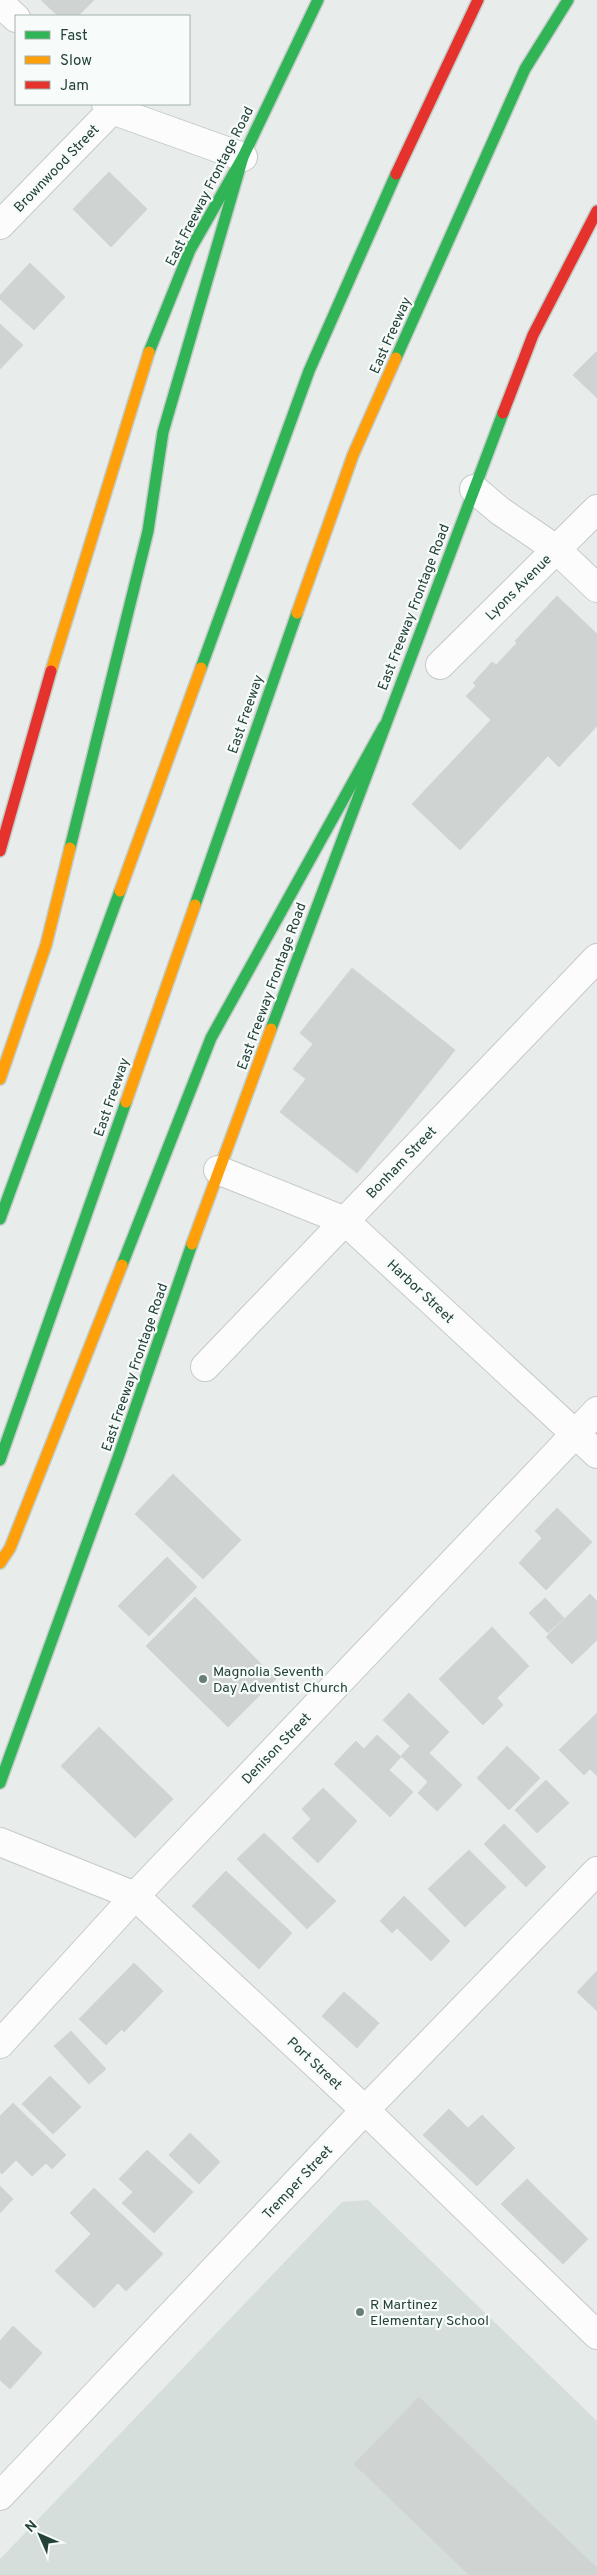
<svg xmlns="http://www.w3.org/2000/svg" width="597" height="2575" font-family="Overpass,sans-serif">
  <rect width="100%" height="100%" fill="#e8edeb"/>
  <!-- built -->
  <path fill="#d6dedb" d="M368,2200L597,2421V2575H0V2559L342,2202Z"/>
  <!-- building -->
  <g fill="#cfd4d2" stroke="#d1d6d4">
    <path d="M41,0H94L78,16H58Z"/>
    <path d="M109,172L147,209L111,247L73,209Z"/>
    <path d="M30,263L65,297L34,330L0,299V295Z"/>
    <path d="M0,324L23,345L0,369Z"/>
    <path d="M596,352L597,353V398L573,375Z"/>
    <path d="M557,596L597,634V726L559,767L548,756L460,850L412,804L491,720L466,696L476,686L473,683L492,662L496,665L517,643L515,641Z"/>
    <path d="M352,968L455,1050L357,1173L280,1112L306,1079L293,1069L313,1044L300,1033Z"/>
    <path d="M173,1474L241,1540L203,1579L135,1514Z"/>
    <path d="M557,1508L592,1542L546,1590L519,1563L542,1538L535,1531Z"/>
    <path d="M167,1557L197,1587L149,1636L118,1606Z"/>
    <path d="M590,1594L597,1601V1640L572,1664L546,1637Z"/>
    <path d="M195,1597L276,1679L228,1727L146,1646Z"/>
    <path d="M545,1598L564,1618L548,1633L529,1613Z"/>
    <path d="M492,1627L529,1666L497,1698L503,1705L483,1725L439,1679Z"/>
    <path d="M409,1693L449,1732L429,1753L462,1785L437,1811L418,1793L428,1782L401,1756L410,1746L383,1720Z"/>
    <path d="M597,1713V1776L590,1769L584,1775L559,1750Z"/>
    <path d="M99,1727L173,1799L135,1838L61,1766Z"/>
    <path d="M377,1735L401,1757L389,1770L413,1792L390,1817L334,1764L356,1741L364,1749Z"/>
    <path d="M507,1746L540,1778L509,1810L477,1778Z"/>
    <path d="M546,1780L569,1803L537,1833L515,1810Z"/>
    <path d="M323,1788L357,1821L318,1863L292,1838L311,1819L302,1809Z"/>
    <path d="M504,1824L546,1867L526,1887L484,1844Z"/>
    <path d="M264,1833L336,1901L307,1929L237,1859Z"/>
    <path d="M469,1850L506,1887L465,1927L428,1889Z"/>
    <path d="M226,1871L292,1933L259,1969L192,1906Z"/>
    <path d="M404,1896L450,1941L431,1961L397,1928L392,1933L380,1921Z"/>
    <path d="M134,1963L163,1991L124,2032L122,2029L106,2045L79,2019Z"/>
    <path d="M597,1971V2011L577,1992Z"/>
    <path d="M344,1992L379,2023L357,2048L322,2016Z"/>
    <path d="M71,2031L106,2069L89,2084L54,2046Z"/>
    <path d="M50,2076L81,2107L53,2134L22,2104Z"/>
    <path d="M13,2103L66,2155L52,2169L46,2163L32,2176L16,2160L2,2174L0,2172V2116Z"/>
    <path d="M449,2109L468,2128L482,2115L515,2148L477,2186L423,2135Z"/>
    <path d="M190,2133L220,2162L199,2184L169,2155Z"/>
    <path d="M147,2150L193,2192L154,2233L122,2203L133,2192L119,2179Z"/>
    <path d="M527,2179L588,2239L563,2264L501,2204Z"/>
    <path d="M0,2186L13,2199L0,2213Z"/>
    <path d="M94,2188L163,2254L126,2291L118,2283L94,2308L55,2271L91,2234L70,2213Z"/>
    <path d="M13,2326L42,2353L10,2389L0,2380V2341Z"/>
    <path d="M419,2397L597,2568V2575H469L354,2464Z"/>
  </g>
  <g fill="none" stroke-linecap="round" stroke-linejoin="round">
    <!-- street casing -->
    <g stroke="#c5cac8" stroke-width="30">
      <g id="street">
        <path d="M0,3L16,18"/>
        <path d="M106,104L112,110L243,157"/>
        <path d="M0,225L112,110"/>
        <path d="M474,489L500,511L556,549L597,588"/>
        <path d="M440,665L597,509"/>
        <path d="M218,1170L345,1221L597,1454"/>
        <path d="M205,1367L597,958"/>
        <path d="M0,1842L135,1896L365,2110L597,2335"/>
        <path d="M0,2044L135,1896L597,1411"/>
        <path d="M0,2496L365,2110L597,1871"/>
      </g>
    </g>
    <!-- fast casing -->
    <g stroke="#c3cbc8" stroke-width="14">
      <g id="fast">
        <path d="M149,352L190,250L243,157L318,0"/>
        <path d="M396,358L525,69L568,0"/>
        <path d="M201,668L309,371L396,174"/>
        <path d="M70,848L148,531L163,432L243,157"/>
        <path d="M195,905L297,613"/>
        <path d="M271,1029L503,413"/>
        <path d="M0,1219L120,891"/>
        <path d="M122,1265L211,1038L384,726"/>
        <path d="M0,1460L126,1102"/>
        <path d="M0,1783L119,1455L192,1244"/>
      </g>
    </g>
    <!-- slow casing -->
    <g stroke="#c3cbc8" stroke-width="14">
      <g id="slow">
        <path d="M297,613L353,455L396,358"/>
        <path d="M51,671L149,352"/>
        <path d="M120,891L201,668"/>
        <path d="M0,1079L46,945L70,848"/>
        <path d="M126,1102L195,905"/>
        <path d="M192,1244L271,1029"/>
        <path d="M0,1563L10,1548L122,1265"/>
      </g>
    </g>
    <!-- jam casing -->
    <g stroke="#c3cbc8" stroke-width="14">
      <g id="jam">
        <path d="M396,174L478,0"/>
        <path d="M503,413L533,335L597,211"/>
        <path d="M0,851L51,671"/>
      </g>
    </g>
    <!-- street -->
    <use href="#street" stroke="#fcfcfc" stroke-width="28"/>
    <!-- fast -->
    <use href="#fast" stroke="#30b455" stroke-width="11"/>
    <!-- slow -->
    <use href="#slow" stroke="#ff9f0a" stroke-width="11"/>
    <!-- jam -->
    <use href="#jam" stroke="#e5322d" stroke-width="11"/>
  </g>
  <!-- markers -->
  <g fill="#697e78" stroke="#f7fbf9" stroke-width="2">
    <circle cx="203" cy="1679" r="5"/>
    <circle cx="360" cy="2312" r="5"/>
  </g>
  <g text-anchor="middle" stroke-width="4.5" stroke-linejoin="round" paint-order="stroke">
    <!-- street labels -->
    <g font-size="14" fill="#24423a" stroke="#f7fbf9">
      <text transform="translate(56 168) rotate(-46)" y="5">Brownwood Street</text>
      <text transform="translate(209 186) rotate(-63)" y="5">East Freeway Frontage Road</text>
      <text transform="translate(390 335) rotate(-66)" y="5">East Freeway</text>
      <text transform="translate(518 587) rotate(-45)" y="5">Lyons Avenue</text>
      <text transform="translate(413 607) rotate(-69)" y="5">East Freeway Frontage Road</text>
      <text transform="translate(245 714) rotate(-71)" y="5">East Freeway</text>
      <text transform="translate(271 986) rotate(-70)" y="5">East Freeway Frontage Road</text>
      <text transform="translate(111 1097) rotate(-71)" y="5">East Freeway</text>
      <text transform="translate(401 1162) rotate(-46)" y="5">Bonham Street</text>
      <text transform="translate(421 1291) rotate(43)" y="5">Harbor Street</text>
      <text transform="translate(134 1367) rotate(-71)" y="5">East Freeway Frontage Road</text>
      <text transform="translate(276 1748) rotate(-46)" y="5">Denison Street</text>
      <text transform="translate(315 2063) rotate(43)" y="5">Port Street</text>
      <text transform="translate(297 2182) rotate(-47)" y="5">Tremper Street</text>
    </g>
    <!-- poi labels -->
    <g font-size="14" fill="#24423a" stroke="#f7fbf9" text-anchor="start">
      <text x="213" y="1676">Magnolia Seventh<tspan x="213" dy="16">Day Adventist Church</tspan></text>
      <text x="370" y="2309">R Martinez<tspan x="370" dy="16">Elementary School</tspan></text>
    </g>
  </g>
  <!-- legend -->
  <rect x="15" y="15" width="175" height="90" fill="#f7fbf9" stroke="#a3b1ad"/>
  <rect x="25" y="31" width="25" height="8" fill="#30b455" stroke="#a3b1ad"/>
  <text x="60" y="40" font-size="15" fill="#24423a">Fast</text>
  <rect x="25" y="56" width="25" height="8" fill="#ff9f0a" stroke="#a3b1ad"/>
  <text x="60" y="65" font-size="15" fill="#24423a">Slow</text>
  <rect x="25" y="81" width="25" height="8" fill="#e5322d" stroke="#a3b1ad"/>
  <text x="60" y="90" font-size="15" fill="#24423a">Jam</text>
  <!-- north arrow -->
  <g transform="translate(40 2535) rotate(315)" stroke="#f7fbf9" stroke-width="4" paint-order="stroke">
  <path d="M0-4L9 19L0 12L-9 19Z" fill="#24423a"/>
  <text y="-8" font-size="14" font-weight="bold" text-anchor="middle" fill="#24423a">N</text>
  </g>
</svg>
